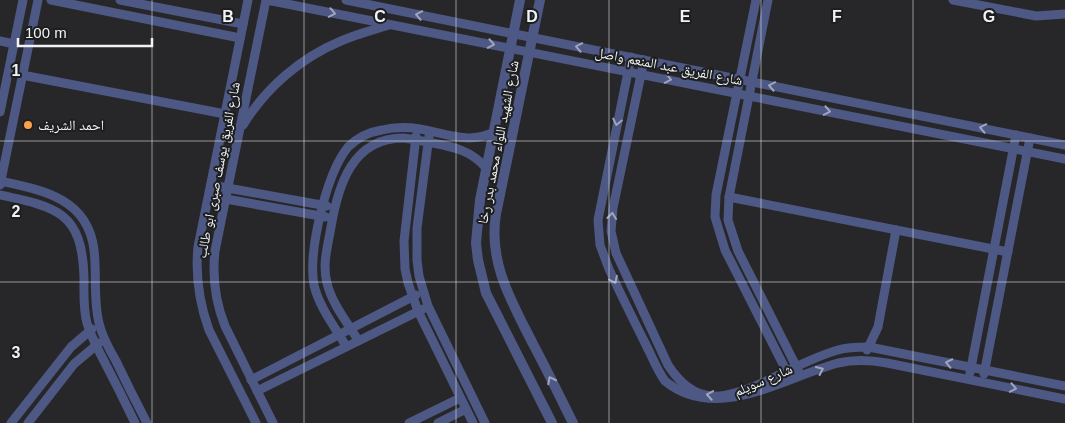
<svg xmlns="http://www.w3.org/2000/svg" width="1065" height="423" font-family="Helvetica,'Noto Naskh Arabic',sans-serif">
  <rect width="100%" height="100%" fill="#27272a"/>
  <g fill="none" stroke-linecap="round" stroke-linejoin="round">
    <!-- minor -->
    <g stroke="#4d5884" stroke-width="9">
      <path d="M51,0L240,38"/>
      <path d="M120,0L243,24"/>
      <path d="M248,0L198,247C195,277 199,302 209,330L256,423"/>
      <path d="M266,0L215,251C212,278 215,301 225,326L273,423"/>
      <path d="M267,0L1065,159"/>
      <path d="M346,0L1065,145"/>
      <path d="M756,0L716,195L715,217L725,250L789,376"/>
      <path d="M768,0L729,197L728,220L738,251L799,372"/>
      <path d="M953,0L1036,16L1065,14"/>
      <path d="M0,41L14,44"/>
      <path d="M631,57L598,220L600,245L609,269C620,293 632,317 644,341C651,354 656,369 665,381C716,423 783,378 838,363C855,359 871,360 887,363L1065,399"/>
      <path d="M644,60L613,208L611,231L616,253L668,365C695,407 724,400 764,382C788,371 813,357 838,350C848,347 858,347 869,347L1065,386"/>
      <path d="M22,75L225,114"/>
      <path d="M0,112L23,0"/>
      <path d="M243,125C266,88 300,58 341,41C357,34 373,30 389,25"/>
      <path d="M416,136L404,241L405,269L408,283L418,311L473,423"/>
      <path d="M429,136L417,228V260L419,276L428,306L485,423"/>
      <path d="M0,181C42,190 88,198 94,250C97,274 93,299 99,323C102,336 109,349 116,361C126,382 136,402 147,423"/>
      <path d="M0,185L38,0"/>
      <path d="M211,185L327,206"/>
      <path d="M0,195C57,207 82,212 84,277C84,292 83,309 87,323C91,337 98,349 104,361C115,382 125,402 135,423"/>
      <path d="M209,196L326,217"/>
      <path d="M729,197L1008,252"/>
      <path d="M358,340C347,322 332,304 327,283C322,264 328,245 331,227C338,186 352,138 403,138C413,139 423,141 433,143C454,147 472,151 486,168"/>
      <path d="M346,346C335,327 319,307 314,285C308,252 326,174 348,147C357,138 369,132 382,130C394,127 407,127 420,129C445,133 468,145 494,132"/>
      <path d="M867,350L878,327L896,230"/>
      <path d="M970,373L1016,135"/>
      <path d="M984,374L1030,138"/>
      <path d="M251,380L416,295"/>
      <path d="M257,391L423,309"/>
      <path d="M11,423L71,347L92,329"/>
      <path d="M28,423L74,364L99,343"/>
      <path d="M409,423L460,398"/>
      <path d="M438,423L466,409"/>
    </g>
    <!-- tertiary -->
    <g stroke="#4d5884" stroke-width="10">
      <path d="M520,0L480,200L476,243L478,260L486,293L552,423"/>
      <path d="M540,0L496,214C488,263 512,302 533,344C547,370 560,397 573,423"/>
    </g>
  </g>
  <!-- one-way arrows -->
  <defs><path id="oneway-chevron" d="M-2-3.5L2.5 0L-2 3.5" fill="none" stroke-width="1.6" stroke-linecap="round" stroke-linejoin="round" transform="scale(1.25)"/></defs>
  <g stroke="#9fa5bc">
    <use href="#oneway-chevron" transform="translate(332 13) rotate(11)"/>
    <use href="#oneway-chevron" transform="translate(419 15) rotate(-169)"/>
    <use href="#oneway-chevron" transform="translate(491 44) rotate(11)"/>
    <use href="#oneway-chevron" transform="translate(579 47) rotate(-169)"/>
    <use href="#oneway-chevron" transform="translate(668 79) rotate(11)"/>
    <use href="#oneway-chevron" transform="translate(772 86) rotate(-169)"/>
    <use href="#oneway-chevron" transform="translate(827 111) rotate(11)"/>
    <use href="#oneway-chevron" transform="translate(617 122) rotate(102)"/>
    <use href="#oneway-chevron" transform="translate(983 128) rotate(-169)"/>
    <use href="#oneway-chevron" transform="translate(612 216) rotate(-84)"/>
    <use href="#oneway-chevron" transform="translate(614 280) rotate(64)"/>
    <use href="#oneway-chevron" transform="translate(949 363) rotate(-168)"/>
    <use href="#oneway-chevron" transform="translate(820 370) rotate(-25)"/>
    <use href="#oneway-chevron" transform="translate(551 380) rotate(-117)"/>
    <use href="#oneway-chevron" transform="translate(1013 388) rotate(11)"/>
    <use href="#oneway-chevron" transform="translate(710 395) rotate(-170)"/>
  </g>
  <!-- grid -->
  <path fill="none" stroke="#f1f2f4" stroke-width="1" stroke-opacity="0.55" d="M152,0V423M304,0V423M456,0V423M609,0V423M761,0V423M913,0V423M0,141H1065M0,282H1065"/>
  <!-- markers -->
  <circle fill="#f8a14a" stroke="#1d1e20" stroke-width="2" cx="28" cy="125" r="5"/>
  <g text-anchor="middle" stroke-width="4" stroke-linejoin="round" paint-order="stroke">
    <!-- street labels -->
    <g font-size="14" fill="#f1f2f4" stroke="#1d1e20">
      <text transform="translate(669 66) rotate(11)" y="5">شارع الفريق عبد المنعم واصل</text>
      <text transform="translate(498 142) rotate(-79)" y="5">شارع الشهيد اللواء محمد بدر رخا</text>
      <text transform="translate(218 170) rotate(-79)" y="5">شارع الفريق يوسف صبرى ابو طالب</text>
      <text transform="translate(763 380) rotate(-23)" y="5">شارع سويلم</text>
    </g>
    <!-- poi labels -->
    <g font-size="14" fill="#f1f2f4" stroke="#1d1e20" text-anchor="start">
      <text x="38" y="130">احمد الشريف</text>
    </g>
  </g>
  <g font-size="16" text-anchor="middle" font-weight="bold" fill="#f1f2f4" stroke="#1d1e20" stroke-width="4" stroke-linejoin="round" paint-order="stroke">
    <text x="228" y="22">B</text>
    <text x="380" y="22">C</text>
    <text x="532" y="22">D</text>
    <text x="685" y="22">E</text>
    <text x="837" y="22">F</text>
    <text x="989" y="22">G</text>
    <text x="16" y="76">1</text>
    <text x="16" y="217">2</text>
    <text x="16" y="358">3</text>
  </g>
  <!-- scale -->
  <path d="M18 38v8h134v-8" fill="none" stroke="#f1f2f4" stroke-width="2.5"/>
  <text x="25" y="38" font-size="15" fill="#f1f2f4" stroke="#1d1e20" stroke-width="4" paint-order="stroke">100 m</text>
</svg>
